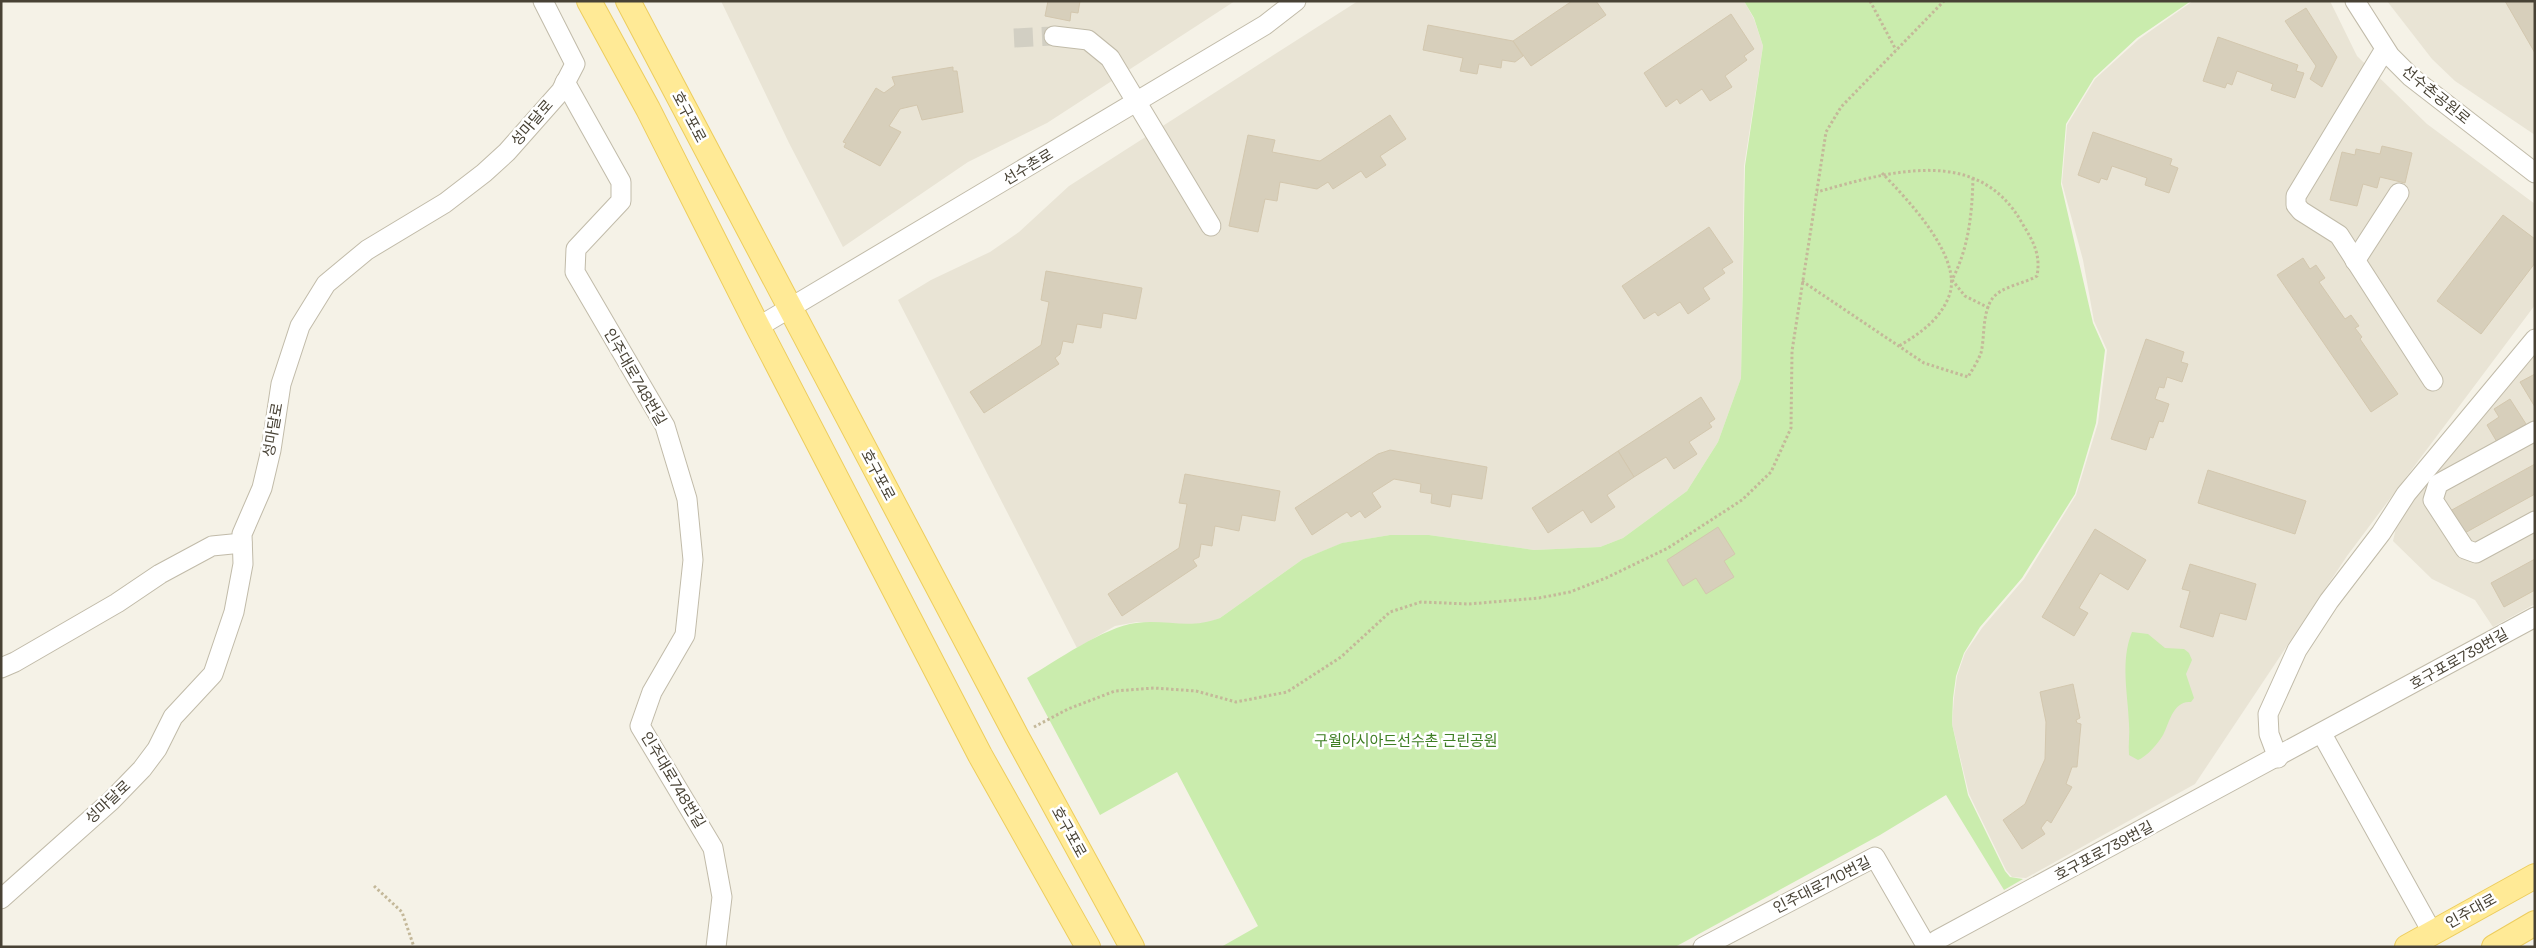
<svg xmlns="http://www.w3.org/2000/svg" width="2536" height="948" font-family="'Space Grotesk','Noto Sans KR',sans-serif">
  <rect width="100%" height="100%" fill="#f5f2e7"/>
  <!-- residential -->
  <g fill="#e9e4d5">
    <path d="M721,1H1235L1047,123L968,162L843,247L789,143Z"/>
    <path d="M1358,1H1744L1754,19L1763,46L1744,166L1741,378L1718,442L1687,491L1623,538L1600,547L1534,550L1429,535H1390L1343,543L1303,559L1220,618L1205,624L1184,625L1137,622L1115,626L1077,648L898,300L931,280L990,252L1019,232L1069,186Z"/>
    <path d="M2193,1H2330L2357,56L2427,124L2535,204V305L2347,556L2195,784L2026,878L2012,877L2006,870L1969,794L1952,724L1954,698L1957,676L1965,653L1982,628L2024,579L2076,495L2098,423L2107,350L2094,321L2083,260L2062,183L2067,125L2095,79L2139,39Z"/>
    <path d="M2387,1H2535V135L2455,81L2432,59Z"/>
    <path d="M2535,354V604L2493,627L2475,600L2432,579L2393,541L2398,519L2507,378Z"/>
  </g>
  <!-- green -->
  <g fill="#caecad">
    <path d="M1744,1H2191L2137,38L2094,78L2066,124L2061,184L2093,323L2105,350L2096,423L2075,494L2022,578L1980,627L1964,653L1956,676L1953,698L1952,724L1968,795L2005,871L2010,877L2023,879L2004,890L1946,795L1880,835L1675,947H1221L1258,926L1177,772L1100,815L1027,678C1056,661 1104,627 1136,623C1167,619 1189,630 1220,618L1303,559L1342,543L1390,535H1429L1534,550L1600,547L1623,538L1687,491L1718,442L1741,378L1745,166L1763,46L1754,18Z"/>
    <path d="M2132,632L2148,634L2165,648L2184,649L2189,653L2192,660L2186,674L2194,698L2191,702C2173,700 2169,724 2163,735C2158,744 2146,757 2138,760L2129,755C2128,745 2130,734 2129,724C2128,694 2120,661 2132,632Z"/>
  </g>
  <!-- building -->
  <g fill="#d7cfbb" stroke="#d3c7ae">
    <path d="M1048,1H1080L1078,13L1071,12L1070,21L1045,16Z"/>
    <path d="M1572,1H1596L1606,15L1531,66L1513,41Z"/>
    <path d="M2505,1H2535V53Z"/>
    <path d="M2306,8L2337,57L2322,87L2310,79L2316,66L2285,21Z"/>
    <path d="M1731,14L1754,49L1744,56L1747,60L1725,76L1732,87L1710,101L1702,89L1680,104L1677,99L1666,107L1644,73Z"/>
    <path d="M1428,25L1513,41L1523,56L1515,62L1502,60L1501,68L1479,64L1477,74L1460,71L1463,58L1423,50Z"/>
    <path d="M2218,37L2298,65L2296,71L2304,73L2295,98L2271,90L2273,84L2237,71L2232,85L2227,83L2225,88L2203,81Z"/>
    <path d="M953,67V71H957L963,112L922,120L917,105L900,109L889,126L901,132L880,166L844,147L846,143L843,142L876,88L884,93L895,85L892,77Z"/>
    <path d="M1390,115L1406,139L1380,156L1386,165L1366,178L1361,171L1333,189L1328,182L1317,189L1280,182L1277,201L1265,199L1258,232L1229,226L1248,135L1275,140L1272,152L1320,161Z"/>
    <path d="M2093,132L2172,159L2170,165L2178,168L2169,193L2145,185L2147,178L2112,166L2107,180L2101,178L2099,183L2078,175Z"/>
    <path d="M2382,146L2412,153L2405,183L2380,177L2377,188L2363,184L2357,206L2330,200L2342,152L2355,155L2356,149L2380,154Z"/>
    <path d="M2503,215L2535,239V263L2481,334L2437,301Z"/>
    <path d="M1709,227L1733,262L1722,269L1725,273L1703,288L1710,299L1688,314L1680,302L1658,316L1655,312L1644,319L1622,286Z"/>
    <path d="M2303,258L2310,269L2316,265L2325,278L2319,282L2345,319L2351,315L2359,326L2355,328L2362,337L2360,339L2398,394L2371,412L2277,275Z"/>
    <path d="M1046,271L1142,288L1136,319L1103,313L1101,328L1077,324L1073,343L1063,341L1060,354L1055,358L1059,364L984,413L970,392L1041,345L1049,302L1041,300Z"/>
    <path d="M2146,339L2184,352L2181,362L2188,364L2182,382L2167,377L2164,388L2159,387L2155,399L2169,404L2163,422L2159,421L2153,438L2150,437L2146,450L2111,439Z"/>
    <path d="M2535,374V407L2520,382Z"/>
    <path d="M1701,397L1715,419L1709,423L1712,427L1689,442L1697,454L1674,469L1666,457L1634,477L1618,451Z"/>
    <path d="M2510,399L2526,424L2497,442L2487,425L2499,417L2494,409Z"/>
    <path d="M1390,450L1487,467L1482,499L1452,494L1450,507L1431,503L1432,494L1420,492L1421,484L1394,479L1372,493L1381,507L1365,518L1360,511L1351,517L1347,512L1312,535L1295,508L1378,454Z"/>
    <path d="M1618,451L1634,477L1607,495L1615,507L1591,523L1583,510L1548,533L1532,508Z"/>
    <path d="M2535,464V494L2463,534L2450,511Z"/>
    <path d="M2208,470L2306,501L2295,534L2198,503Z"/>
    <path d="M1185,474L1280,491L1275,521L1242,515L1239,531L1215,526L1212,546L1201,544L1199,557L1193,560L1197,566L1122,616L1108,594L1179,548L1187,504L1179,503Z"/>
    <path d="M1718,527L1735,554L1724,561L1734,577L1706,594L1696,578L1683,586L1667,560Z"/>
    <path d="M2095,529L2146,560L2128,590L2100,573L2079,608L2088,613L2074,636L2042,617Z"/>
    <path d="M2535,559V590L2504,607L2491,583Z"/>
    <path d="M2190,564L2256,584L2246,620L2220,613L2213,637L2180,627L2190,591L2182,589Z"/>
    <path d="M2073,684L2080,718L2076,720L2077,723L2081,724L2077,767H2072L2066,784L2072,787L2051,823L2047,820L2041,828L2045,834L2022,849L2003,820L2025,804L2045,759L2046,722L2040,692Z"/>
  </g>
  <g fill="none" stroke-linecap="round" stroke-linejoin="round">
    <!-- minor-tunnel -->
    <path stroke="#d2cfc3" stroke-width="19" stroke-dasharray="19 9" stroke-linecap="butt" d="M1014,38L1054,36"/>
    <!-- minor casing -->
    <g stroke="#c1bba9" stroke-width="21">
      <g id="minor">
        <path d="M2355,1L2390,56L2411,77L2535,173"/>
        <path d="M1054,36L1088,40L1110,58L1211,226"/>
        <path d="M2385,49L2296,196V205L2301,211L2339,235L2433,381"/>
        <path d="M565,82L621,182V201L576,249L575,272L665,426L687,499L693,560L685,635L652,692L640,726L713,848L722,897L716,947"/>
        <path d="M2355,261L2399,193"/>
        <path d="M758,327L1265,25L1296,1"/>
        <path d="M2535,431L2438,484L2433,500L2465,549L2476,553L2535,521"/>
        <path d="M1,668L15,662L117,603L160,574L212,546L242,543"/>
        <path d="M2322,734L2432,932"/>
        <path d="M2278,758L2269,734L2268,714L2297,650L2329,601L2381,533L2406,494L2535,339"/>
        <path d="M1,899L111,801L142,769L157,749L173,717L213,674L234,612L243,564L242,534L262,488L271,450L281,384L300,326L326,284L367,250L445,203L484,173L507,152L561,91L575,64L543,1"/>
        <path d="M1703,947L1875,857L1927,947"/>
        <path d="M1931,947L1937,940L2535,617"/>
      </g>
    </g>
    <!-- major casing -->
    <g stroke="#edcd5d" stroke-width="26">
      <g id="major">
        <path d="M589,1L648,109L758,327L980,755L1088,947"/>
        <path d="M628,1L1017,737L1132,947"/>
        <path d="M2407,947L2535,876"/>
        <path d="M2494,947L2535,923"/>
      </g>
    </g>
    <!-- path -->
    <g stroke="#c4b899" stroke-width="3" stroke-dasharray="2.5 2.5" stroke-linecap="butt">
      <path d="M1870,1L1896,50"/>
      <path d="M1882,173C1907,199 1964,258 1949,296C1940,320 1919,334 1899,346"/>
      <path d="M1973,178C1972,214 1969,247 1952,280L1965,296L1989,308"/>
      <path d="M1802,281L1924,363L1968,377C1972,370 1978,361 1981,353C1985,336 1982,314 1992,299C2001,286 2024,284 2037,276C2041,254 2033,241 2022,223C1978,144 1888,172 1817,192"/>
      <path d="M1034,727L1068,709L1115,691L1154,688L1196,691L1236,702L1287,692L1341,657L1390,612L1421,602L1469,604L1539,598L1570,592L1606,578L1668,548L1742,500L1771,472L1791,428L1792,351L1826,132L1841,107L1944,1"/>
      <path d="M374,886L402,912L414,947"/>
    </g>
    <!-- minor -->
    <use href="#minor" stroke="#fff" stroke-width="19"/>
    <!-- major -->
    <use href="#major" stroke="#ffea96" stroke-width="24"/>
  </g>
  <g text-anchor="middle" stroke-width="5" stroke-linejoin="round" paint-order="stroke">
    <!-- street labels -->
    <g font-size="15" fill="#484235" stroke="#fff">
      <text transform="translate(2436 95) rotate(39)" y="5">선수촌공원로</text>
      <text transform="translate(689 117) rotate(62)" y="5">호구포로</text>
      <text transform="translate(532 123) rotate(-49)" y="5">성마달로</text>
      <text transform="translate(1028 167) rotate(-31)" y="5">선수촌로</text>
      <text transform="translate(635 377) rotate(60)" y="5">인주대로748번길</text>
      <text transform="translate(273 430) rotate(-80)" y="5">성마달로</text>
      <text transform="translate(878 475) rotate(62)" y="5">호구포로</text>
      <text transform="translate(2459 659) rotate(-29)" y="5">호구포로739번길</text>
      <text transform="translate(673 780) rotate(59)" y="5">인주대로748번길</text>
      <text transform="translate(108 802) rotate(-43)" y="5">성마달로</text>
      <text transform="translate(1069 832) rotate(61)" y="5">호구포로</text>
      <text transform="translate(2104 851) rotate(-28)" y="5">호구포로739번길</text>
      <text transform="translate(1822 885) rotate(-27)" y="5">인주대로710번길</text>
      <text transform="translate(2471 911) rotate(-29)" y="5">인주대로</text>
    </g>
    <!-- park labels -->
    <g font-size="15" fill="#3f7f24" stroke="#fff">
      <text x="1406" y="746">구월아시아드선수촌 근린공원</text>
    </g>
  </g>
  <!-- border -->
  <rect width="2536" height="948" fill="none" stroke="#484235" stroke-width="5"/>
</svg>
